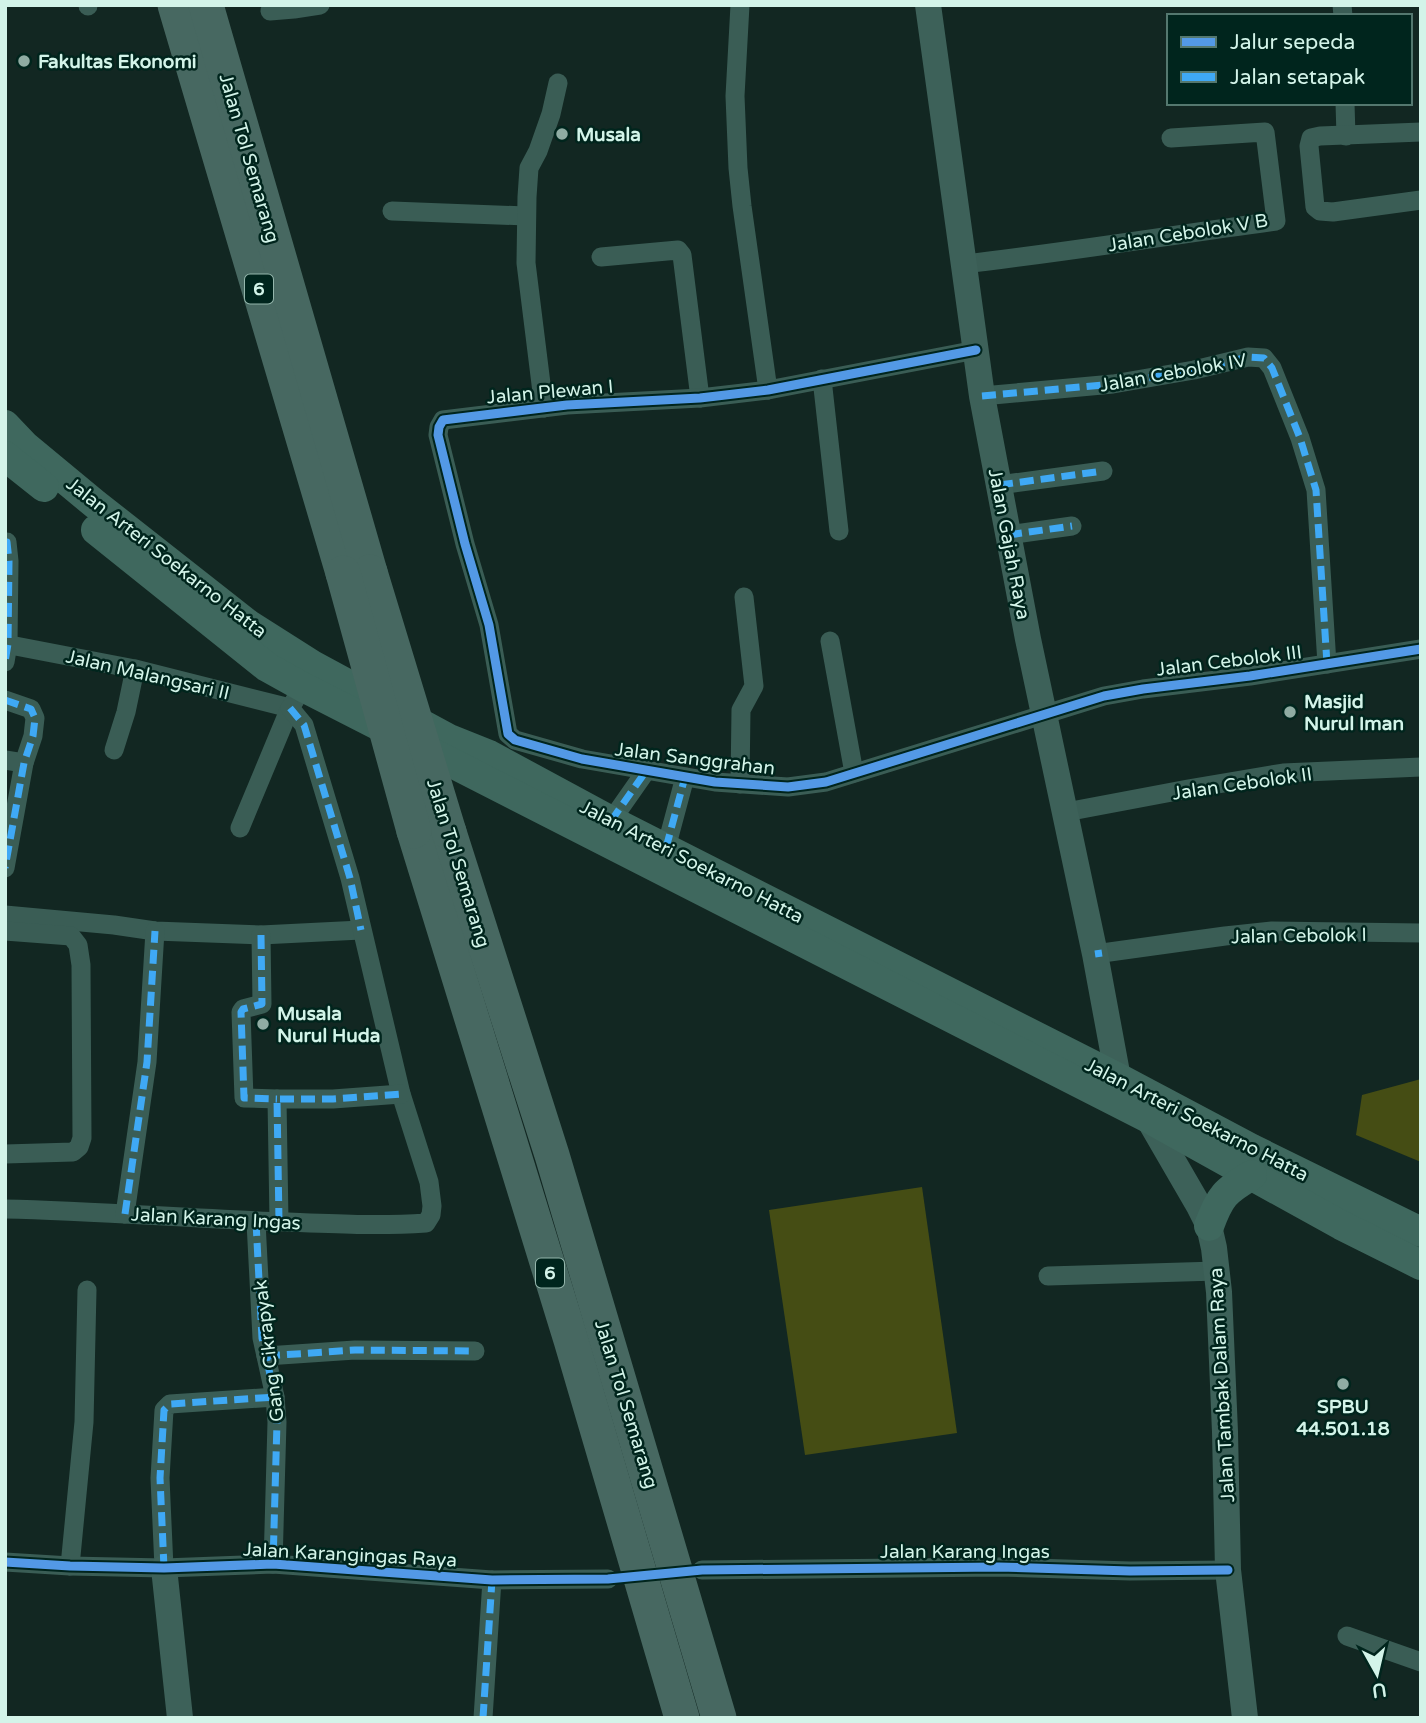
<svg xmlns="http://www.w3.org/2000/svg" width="1426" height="1723" font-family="'Varela Round',sans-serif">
  <rect width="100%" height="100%" fill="#122722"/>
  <!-- green -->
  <g fill="#454d14">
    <path d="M1421,1079V1162L1356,1135L1362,1095Z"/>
    <path d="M922,1187L957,1433L805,1455L769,1210Z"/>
  </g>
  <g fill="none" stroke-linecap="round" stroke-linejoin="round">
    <!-- street -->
    <g stroke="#3a5d55" stroke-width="19">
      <path d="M88,5V6"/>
      <path d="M740,5L735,96L738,168L742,206L768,390"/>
      <path d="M1342,5L1343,16"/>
      <path d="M270,11L294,9L320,5"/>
      <path d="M1345,103L1346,136"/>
      <path d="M1421,132L1320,136L1311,138L1309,146L1315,207L1320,211L1333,212L1421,200"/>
      <path d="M392,211L526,216"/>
      <path d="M601,257L678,250L682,255L700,398"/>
      <path d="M964,264C1068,252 1172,235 1276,221L1265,132L1171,138"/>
      <path d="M976,350L768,390L700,398L567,405L443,420L439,427L438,435L465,544L489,625L508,734L515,740L582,759L715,782L788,787L826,782L1104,696L1143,689L1250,676L1421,649"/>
      <path d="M822,379L839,531"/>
      <path d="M982,396L1113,384L1194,370L1248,357L1264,358L1272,368L1300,438L1316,490L1327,664"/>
      <path d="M544,408L526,263L527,197L529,168L538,151L551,114L558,83"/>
      <path d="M999,485L1103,471"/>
      <path d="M1008,535L1072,526"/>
      <path d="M5,542H7L9,561L8,644L5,662"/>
      <path d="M830,641L854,773"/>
      <path d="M5,644L135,669L290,708"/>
      <path d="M5,700L31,709L35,718L33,736L24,763L5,868"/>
      <path d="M114,750L126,712L135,669"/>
      <path d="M5,760L24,763"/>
      <path d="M740,784L741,710L754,686L744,597"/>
      <path d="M1066,812L1188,789L1283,773L1421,767"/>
      <path d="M611,821L646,771"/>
      <path d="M240,828L290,708L295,700"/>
      <path d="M666,848L685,777"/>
      <path d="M5,915L114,925L155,931L261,935L361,930"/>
      <path d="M5,931L71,936L78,945L81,965L82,1138L79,1147L73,1152L5,1154"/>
      <path d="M261,935L262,1004L243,1009L241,1012L244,1098L277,1099"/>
      <path d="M1095,954L1225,936L1272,931L1421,933"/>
      <path d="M5,1209C99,1211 193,1219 287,1222C334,1224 380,1226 426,1223L431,1215L432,1206L429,1182L401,1094L350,878L304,725L290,708"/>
      <path d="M125,1214L147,1062L155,931"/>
      <path d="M256,1222L262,1338L275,1397L277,1422L273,1564"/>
      <path d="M279,1222L277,1099H333L401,1094"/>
      <path d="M1048,1276L1217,1271"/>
      <path d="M266,1356L355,1350L475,1351"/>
      <path d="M5,1562L70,1566L164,1568L273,1564L492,1580L608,1579"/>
      <path d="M70,1566L84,1422L87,1290"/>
      <path d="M164,1568L160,1478L164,1410L170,1404L275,1397"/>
      <path d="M702,1570L999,1567L1130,1571L1228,1570"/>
      <path d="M1347,1636L1421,1662"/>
      <path d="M483,1718L492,1580"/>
    </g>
    <!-- secondary -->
    <g stroke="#3d6159" stroke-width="26">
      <path d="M928,5L982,396L1028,639L1095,954L1118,1078L1148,1118L1199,1206L1209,1226L1214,1248L1219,1292L1225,1432L1228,1570L1245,1718"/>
      <path d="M164,1568L180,1718"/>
    </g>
    <!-- primary -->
    <g stroke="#3f685e" stroke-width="30">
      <path d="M5,425L25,446L95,504L249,625L312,665L449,739L489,755L611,821L1118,1078L1252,1149L1421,1232"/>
      <path d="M5,456L44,487"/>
      <path d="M96,530L267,667L303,687L1148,1118L1341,1225L1421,1265"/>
      <path d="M1209,1226C1220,1196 1225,1191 1252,1175"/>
    </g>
    <!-- highway -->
    <g stroke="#476861" stroke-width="35">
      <path d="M175,5L343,573"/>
      <path d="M206,5L370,572"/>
      <path d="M414,831L571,1340L682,1718"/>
      <path d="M449,832L552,1155L719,1718"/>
    </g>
    <!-- highway-bridge -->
    <g stroke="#476861" stroke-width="35">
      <path d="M370,572L449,832"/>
      <path d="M343,573L414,831"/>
    </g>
    <!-- quiet -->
    <g stroke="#3fa9f5" stroke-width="7" stroke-dasharray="14 7" stroke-linecap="butt">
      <path d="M982,396L1113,384L1194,370L1248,357L1264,358L1272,368L1300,438L1316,490L1327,664"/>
      <path d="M999,485L1103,471"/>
      <path d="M1008,535L1072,526"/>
      <path d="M5,542H7L9,561L8,644L5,662"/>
      <path d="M5,700L31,709L35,718L33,736L24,763L5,868"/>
      <path d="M290,708L304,725L350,878L361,930"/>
      <path d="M611,821L646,771"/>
      <path d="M666,848L685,777"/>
      <path d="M261,935L262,1004L243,1009L241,1012L244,1098L277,1099"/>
      <path d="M1095,954L1102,953"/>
      <path d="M125,1214L147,1062L155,931"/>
      <path d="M256,1222L262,1338L275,1397L277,1422L273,1564"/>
      <path d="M279,1222L277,1099H333L401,1094"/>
      <path d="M266,1356L355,1350L475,1351"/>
      <path d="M164,1568L160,1478L164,1410L170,1404L275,1397"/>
      <path d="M483,1718L492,1580"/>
    </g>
    <!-- cycleway casing -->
    <g stroke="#00251d" stroke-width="13">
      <g id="cycleway">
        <path d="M976,350L768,390L700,398L567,405L443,420L439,427L438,435L465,544L489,625L508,734L515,740L582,759L715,782L788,787L826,782L1104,696L1143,689L1250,676L1421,649"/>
        <path d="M5,1562L70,1566L164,1568L273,1564L492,1580L608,1579L702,1570L999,1567L1130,1571L1228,1570"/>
      </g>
    </g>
    <!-- cycleway -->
    <use href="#cycleway" stroke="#5399e6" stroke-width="9"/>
  </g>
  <!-- markers -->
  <g fill="#8faca3" stroke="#00251d" stroke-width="2.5">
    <circle cx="24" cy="61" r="7"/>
    <circle cx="562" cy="134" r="7"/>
    <circle cx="1290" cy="712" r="7"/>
    <circle cx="263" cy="1024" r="7"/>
    <circle cx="1343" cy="1384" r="7"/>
  </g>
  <g text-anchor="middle" stroke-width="5" stroke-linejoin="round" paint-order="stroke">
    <!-- shield labels -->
    <g fill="#00251d" stroke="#94b6ac" stroke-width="2">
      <rect x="245" y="274.5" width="28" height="29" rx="5"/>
      <rect x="536" y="1258.5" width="28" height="29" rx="5"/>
    </g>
    <g font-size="18" font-weight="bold" fill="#d3f4e9">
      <text x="259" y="295">6</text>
      <text x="550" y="1279">6</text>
    </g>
    <!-- poi labels -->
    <g font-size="19" font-weight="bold" fill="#d3f4e9" stroke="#00251d" text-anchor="start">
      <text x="38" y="68">Fakultas Ekonomi</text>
      <text x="576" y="141">Musala</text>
      <text x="1304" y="708">Masjid<tspan x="1304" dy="22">Nurul Iman</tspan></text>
      <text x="277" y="1020">Musala<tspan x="277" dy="22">Nurul Huda</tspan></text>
      <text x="1343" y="1413" text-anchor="middle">SPBU<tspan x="1343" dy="22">44.501.18</tspan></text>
    </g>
    <!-- street labels -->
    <g font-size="19" fill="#d3f4e9" stroke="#00251d">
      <text transform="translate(250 158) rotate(74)" y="7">Jalan Tol Semarang</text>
      <text transform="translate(1188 232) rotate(-9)" y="7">Jalan Cebolok V B</text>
      <text transform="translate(1173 372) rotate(-10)" y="7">Jalan Cebolok IV</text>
      <text transform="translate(550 391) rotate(-5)" y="7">Jalan Plewan I</text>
      <text transform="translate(1010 544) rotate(79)" y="7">Jalan Gajah Raya</text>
      <text transform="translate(167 557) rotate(38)" y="7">Jalan Arteri Soekarno Hatta</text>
      <text transform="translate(1229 660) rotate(-7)" y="7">Jalan Cebolok III</text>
      <text transform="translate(148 674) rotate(13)" y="7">Jalan Malangsari II</text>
      <text transform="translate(695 758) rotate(7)" y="7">Jalan Sanggrahan</text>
      <text transform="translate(1242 783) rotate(-8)" y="7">Jalan Cebolok II</text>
      <text transform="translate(692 861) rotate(27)" y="7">Jalan Arteri Soekarno Hatta</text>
      <text transform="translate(459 863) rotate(73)" y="7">Jalan Tol Semarang</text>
      <text transform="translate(1299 935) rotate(-1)" y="7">Jalan Cebolok I</text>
      <text transform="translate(1197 1119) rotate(27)" y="7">Jalan Arteri Soekarno Hatta</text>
      <text transform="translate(216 1218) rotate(3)" y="7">Jalan Karang Ingas</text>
      <text transform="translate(268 1351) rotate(-97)" y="7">Gang Cikrapyak</text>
      <text transform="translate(1221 1385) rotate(-93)" y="7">Jalan Tambak Dalam Raya</text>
      <text transform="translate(627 1404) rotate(73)" y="7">Jalan Tol Semarang</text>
      <text x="965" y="1558">Jalan Karang Ingas</text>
      <text transform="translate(350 1554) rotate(3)" y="7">Jalan Karangingas Raya</text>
    </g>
  </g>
  <!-- border -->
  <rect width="1426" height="1723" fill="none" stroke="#d3f4e9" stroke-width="14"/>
  <!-- legend -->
  <rect x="1167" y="14" width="245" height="91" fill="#00251d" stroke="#54786f" stroke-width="2"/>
  <rect x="1181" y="37" width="35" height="10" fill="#5399e6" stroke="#54786f" stroke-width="2"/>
  <text x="1230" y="49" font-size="21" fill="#d3f4e9">Jalur sepeda</text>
  <rect x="1181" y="72" width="35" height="10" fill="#3fa9f5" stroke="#54786f" stroke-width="2"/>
  <text x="1230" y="84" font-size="21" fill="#d3f4e9">Jalan setapak</text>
  <!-- north arrow -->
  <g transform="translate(1377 1674) rotate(172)" stroke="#00251d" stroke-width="5" paint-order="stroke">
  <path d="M0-5L12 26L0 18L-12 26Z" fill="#d3f4e9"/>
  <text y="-10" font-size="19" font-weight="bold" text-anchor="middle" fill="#d3f4e9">U</text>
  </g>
</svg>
